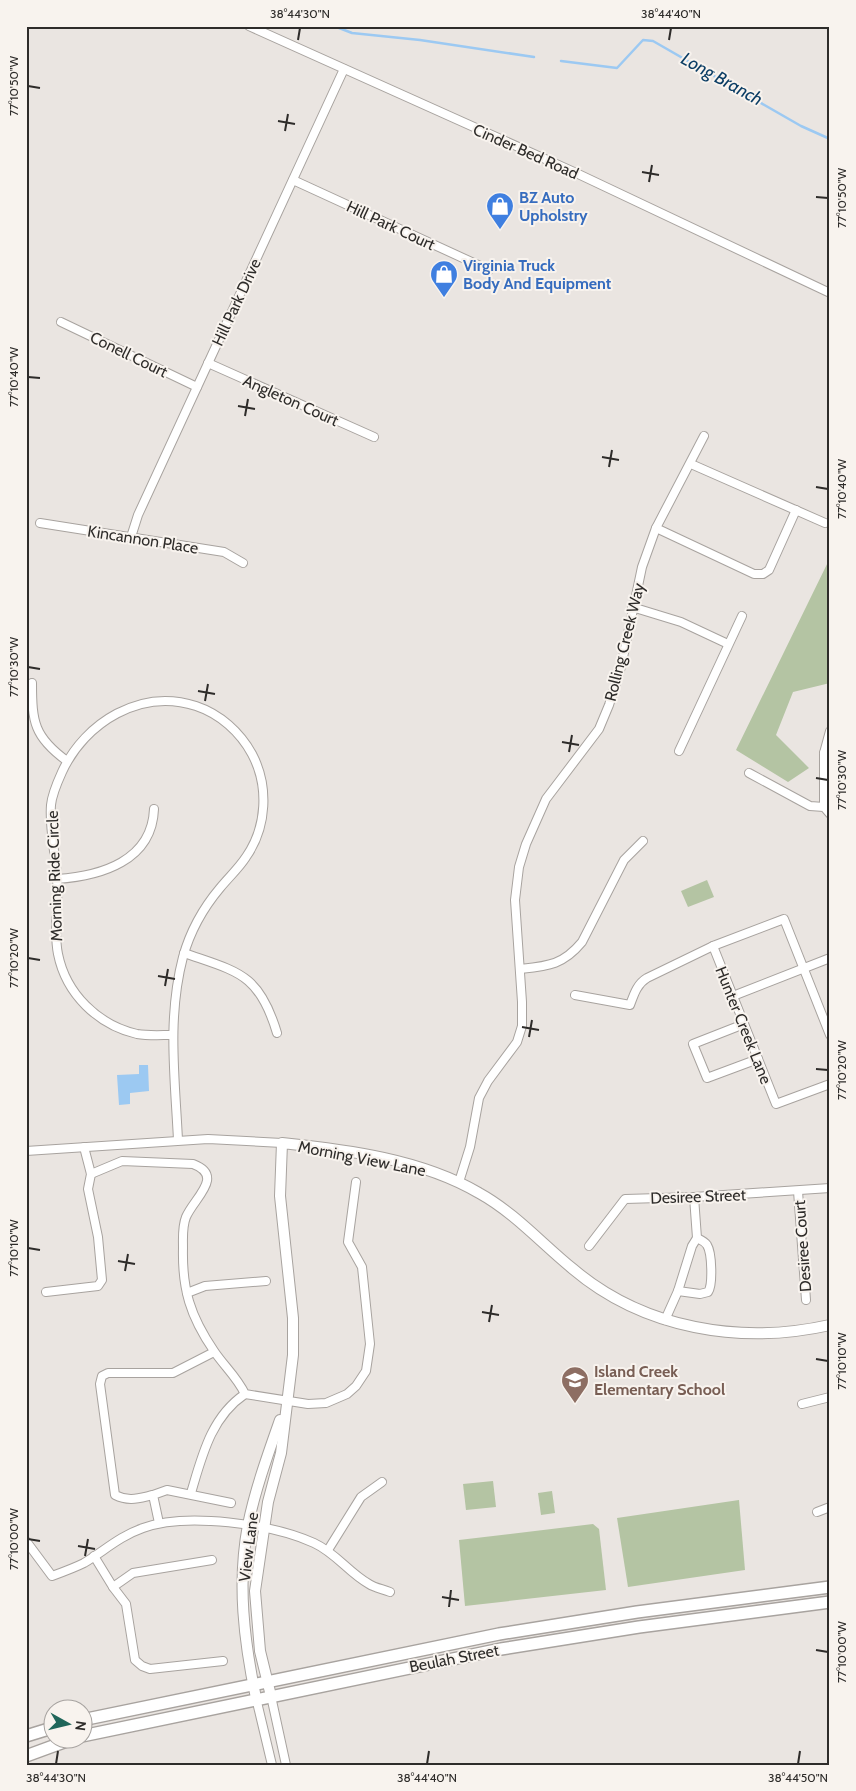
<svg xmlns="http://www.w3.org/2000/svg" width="856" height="1791" font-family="Cabin,sans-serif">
  <rect width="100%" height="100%" fill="#eae5e1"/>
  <!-- green -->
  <g fill="#b4c4a3">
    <path d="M830,558V683L793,692L776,735L809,768L788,782L736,750Z"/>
    <path d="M707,880L714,897L688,907L681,891Z"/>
    <path d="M493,1481L496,1507L466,1510L463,1484Z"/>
    <path d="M552,1491L555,1513L541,1515L538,1493Z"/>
    <path d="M739,1500L745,1570L628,1587L617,1518Z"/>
    <path d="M593,1524L599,1529L606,1590L465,1606L459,1540Z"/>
  </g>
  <!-- water -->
  <path fill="#9cc9f2" d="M139,1065H148L149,1091L130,1093V1104L119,1105L117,1075L139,1074Z"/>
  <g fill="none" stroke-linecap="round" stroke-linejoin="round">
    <!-- stream -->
    <g stroke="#9cc9f2" stroke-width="2.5">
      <path d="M334,26L352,33L420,40L534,57"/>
      <path d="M561,61L617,68L643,40L653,41L801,126L830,139"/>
    </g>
    <!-- minor casing -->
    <g stroke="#a8a39f" stroke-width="10">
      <g id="minor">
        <path d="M249,26L574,172L830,293"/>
        <path d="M293,180L489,270"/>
        <path d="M61,322L197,387"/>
        <path d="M208,363L374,437"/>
        <path d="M691,464L825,523"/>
        <path d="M40,523L224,552L243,563"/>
        <path d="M656,528L754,574H763L769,570L796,510"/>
        <path d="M131,537L138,515L344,69"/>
        <path d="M632,607L681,622L728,644"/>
        <path d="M32,683C32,722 34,737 67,761"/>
        <path d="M830,731L824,753L830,752"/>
        <path d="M679,751L742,616"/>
        <path d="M749,773L810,806L824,807L830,814"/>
        <path d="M824,807V753"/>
        <path d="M57,879C101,876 152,861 154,809"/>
        <path d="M713,946L776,1104L830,1084"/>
        <path d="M184,953C238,972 259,973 277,1033"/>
        <path d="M520,969C548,966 563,965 582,942L624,860L643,841"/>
        <path d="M575,995L630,1005C634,994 637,984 647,978L713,946L784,919L830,1035"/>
        <path d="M733,996L830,958"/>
        <path d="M744,1024L693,1044L707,1078L758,1059"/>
        <path d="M172,1035C161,1035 149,1036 137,1034C98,1025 66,994 58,954C53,930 59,904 57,879C56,855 49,830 51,805C52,794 57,783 62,772C85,722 141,688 196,706C220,714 240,732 252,754C269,786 267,827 246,857C239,868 229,877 220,888C204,907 190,932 183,957C167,1018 175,1078 178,1140"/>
        <path d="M26,1151L208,1139L282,1143"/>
        <path d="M91,1174L122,1161L193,1164C225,1176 194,1198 186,1217C182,1227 183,1238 183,1248C182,1289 190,1316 214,1351C224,1366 237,1377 245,1394L308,1404L326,1403L347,1394L356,1386L366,1371L370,1344L362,1267L348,1242L356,1182"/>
        <path d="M459,1182L470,1147L479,1098L488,1081L517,1042L522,1026V1002L515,900L519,867L526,844L546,799L599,729L609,705L621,667L642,567L656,528L704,436"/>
        <path d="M798,1191L806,1300"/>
        <path d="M589,1246L625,1199L694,1197L830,1188"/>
        <path d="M678,1291L700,1294L708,1292C713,1285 712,1253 707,1245C704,1241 701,1240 697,1238L694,1197"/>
        <path d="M46,1292L98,1286L102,1280L98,1237L88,1189L91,1174L84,1147"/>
        <path d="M187,1293L205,1286L266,1281"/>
        <path d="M665,1320L678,1291L692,1246L697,1238"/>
        <path d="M802,1404L830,1397"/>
        <path d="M191,1493C202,1456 211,1417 245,1394"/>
        <path d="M153,1495C139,1498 129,1502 115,1495L100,1384L102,1376L108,1373H173L214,1352"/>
        <path d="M817,1512L830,1507"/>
        <path d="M159,1523L153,1495L167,1490L231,1503"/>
        <path d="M26,1541L52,1576C63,1572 74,1568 84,1563C104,1551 120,1536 143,1528C186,1512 272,1524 314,1543C336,1553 349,1573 369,1584C375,1588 383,1589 390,1592"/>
        <path d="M328,1550L361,1497L382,1482"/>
        <path d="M94,1556L113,1587"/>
        <path d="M212,1560L133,1573L113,1587L126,1604L135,1660L142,1666L150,1669L223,1661"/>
        <path d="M271,1696L286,1765"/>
        <path d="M256,1698L272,1765"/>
      </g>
    </g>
    <!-- tertiary casing -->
    <g stroke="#a8a39f" stroke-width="12">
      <g id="tertiary">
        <path d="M271,1696L260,1651L255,1591L268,1502L281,1453L293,1355V1318L280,1196L282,1143C348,1150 421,1159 479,1193C515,1213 541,1243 573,1269C644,1329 741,1345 830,1325"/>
        <path d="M256,1698C244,1641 237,1583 248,1525C255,1490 268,1454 280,1420"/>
      </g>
    </g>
    <!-- secondary casing -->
    <g stroke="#a8a39f" stroke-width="14">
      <g id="secondary">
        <path d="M82,1720L499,1634L637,1612L830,1587"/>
        <path d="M26,1736L52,1728"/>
        <path d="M82,1736L501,1649L639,1627L830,1602"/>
        <path d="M26,1756L75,1738"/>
      </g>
    </g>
    <!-- minor -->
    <use href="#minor" stroke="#fff" stroke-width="8"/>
    <!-- tertiary -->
    <use href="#tertiary" stroke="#fff" stroke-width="10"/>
    <!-- secondary -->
    <use href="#secondary" stroke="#fff" stroke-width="11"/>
  </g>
  <!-- ticks -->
  <path fill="none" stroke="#2e2c2a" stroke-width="2" d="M298,40L300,28M669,40L671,28M28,86L40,88M278,121L295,124M285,131L288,114M642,172L659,175M649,182L652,165M816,197L828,198M28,377L40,378M238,406L255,409M245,416L248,399M602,457L619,460M609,467L612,450M816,487L828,489M28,667L40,669M198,691L215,694M205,701L208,684M562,742L579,745M569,752L572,735M816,778L828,780M28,958L40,960M158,976L175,979M165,986L168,969M522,1027L539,1030M529,1037L532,1020M816,1069L828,1070M28,1248L40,1250M118,1261L135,1264M125,1271L128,1254M482,1312L499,1315M489,1322L492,1305M816,1359L828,1361M28,1539L40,1541M78,1546L95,1549M85,1556L88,1539M442,1597L459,1600M449,1607L451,1590M816,1650L828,1652M56,1764L58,1751M427,1764L429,1751M798,1764L800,1751"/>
  <!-- icons -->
  <defs>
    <g id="shop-pin" transform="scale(1.4375)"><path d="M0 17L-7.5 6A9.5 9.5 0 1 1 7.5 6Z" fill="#3f7fe0" stroke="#f8f3ee"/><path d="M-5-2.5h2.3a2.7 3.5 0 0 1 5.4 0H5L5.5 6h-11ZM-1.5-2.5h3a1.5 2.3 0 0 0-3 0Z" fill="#fff"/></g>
    <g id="school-pin" transform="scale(1.4375)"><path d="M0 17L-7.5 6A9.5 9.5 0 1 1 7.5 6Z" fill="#8d6e63" stroke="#f8f3ee"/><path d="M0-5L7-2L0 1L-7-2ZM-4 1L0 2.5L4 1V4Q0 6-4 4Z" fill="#fff"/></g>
  </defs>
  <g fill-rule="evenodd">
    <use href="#shop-pin" x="500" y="206"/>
    <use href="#shop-pin" x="444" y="274"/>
    <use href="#school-pin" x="575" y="1380"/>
  </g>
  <g text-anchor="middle" stroke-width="4" stroke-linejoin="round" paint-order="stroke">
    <!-- street labels -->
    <g font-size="16" fill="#2e2c2a" stroke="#f8f3ee">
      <text transform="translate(526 151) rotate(24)" y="6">Cinder Bed Road</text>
      <text transform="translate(391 225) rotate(25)" y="6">Hill Park Court</text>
      <text transform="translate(236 302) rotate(-65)" y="6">Hill Park Drive</text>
      <text transform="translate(129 354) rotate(26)" y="6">Conell Court</text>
      <text transform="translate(291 400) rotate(24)" y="6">Angleton Court</text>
      <text transform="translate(143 539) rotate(9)" y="6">Kincannon Place</text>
      <text transform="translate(624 642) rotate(-76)" y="6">Rolling Creek Way</text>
      <text transform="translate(54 876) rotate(-92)" y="6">Morning Ride Circle</text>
      <text transform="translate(744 1025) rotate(68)" y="6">Hunter Creek Lane</text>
      <text transform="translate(362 1158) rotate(11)" y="6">Morning View Lane</text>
      <text transform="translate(698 1196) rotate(-2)" y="6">Desiree Street</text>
      <text transform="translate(802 1246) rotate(-94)" y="6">Desiree Court</text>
      <text transform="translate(248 1547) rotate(-83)" y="6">View Lane</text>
      <text transform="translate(454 1658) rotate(-11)" y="6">Beulah Street</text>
    </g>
    <!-- shop labels -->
    <g font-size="16" font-weight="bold" fill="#366cbe" stroke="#f8f3ee" text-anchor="start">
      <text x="519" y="203">BZ Auto<tspan x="519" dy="18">Upholstry</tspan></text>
      <text x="463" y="271">Virginia Truck<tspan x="463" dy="18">Body And Equipment</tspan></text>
    </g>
    <!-- education labels -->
    <g font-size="16" font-weight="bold" fill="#785e54" stroke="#f8f3ee" text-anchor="start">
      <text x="594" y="1377">Island Creek<tspan x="594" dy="18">Elementary School</tspan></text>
    </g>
    <!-- water labels -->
    <g font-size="18" font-style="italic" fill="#0c3e65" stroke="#f8f3ee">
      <text transform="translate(722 79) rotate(29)" y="6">Long Branch</text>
    </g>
  </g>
  <!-- border -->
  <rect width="856" height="1791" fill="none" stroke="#f8f3ee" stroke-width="55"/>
  <!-- north arrow -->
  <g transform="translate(68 1724) rotate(98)"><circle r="24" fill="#f8f3ee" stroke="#a7a3a0"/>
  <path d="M0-4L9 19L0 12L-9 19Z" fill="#20665a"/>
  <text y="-8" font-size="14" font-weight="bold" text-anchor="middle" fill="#2e2c2a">N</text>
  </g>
  <rect x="28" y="28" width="800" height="1736" fill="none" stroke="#2e2c2a" stroke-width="2"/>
  <g font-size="12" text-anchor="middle" fill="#2e2c2a">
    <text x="300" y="18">38°44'30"N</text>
    <text x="671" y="18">38°44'40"N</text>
    <text transform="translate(14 86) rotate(-90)" y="4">77°10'50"W</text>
    <text transform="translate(842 198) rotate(-90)" y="4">77°10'50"W</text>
    <text transform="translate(14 377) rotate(-90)" y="4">77°10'40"W</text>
    <text transform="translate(842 489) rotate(-90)" y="4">77°10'40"W</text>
    <text transform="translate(14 667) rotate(-90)" y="4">77°10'30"W</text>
    <text transform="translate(842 780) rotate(-90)" y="4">77°10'30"W</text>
    <text transform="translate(14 958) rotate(-90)" y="4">77°10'20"W</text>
    <text transform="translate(842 1070) rotate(-90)" y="4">77°10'20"W</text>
    <text transform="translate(14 1248) rotate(-90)" y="4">77°10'10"W</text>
    <text transform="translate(842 1361) rotate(-90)" y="4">77°10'10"W</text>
    <text transform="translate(14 1539) rotate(-90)" y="4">77°10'00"W</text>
    <text transform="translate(842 1652) rotate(-90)" y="4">77°10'00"W</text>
    <text x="56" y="1782">38°44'30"N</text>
    <text x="427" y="1782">38°44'40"N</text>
    <text x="798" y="1782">38°44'50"N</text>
  </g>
</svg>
